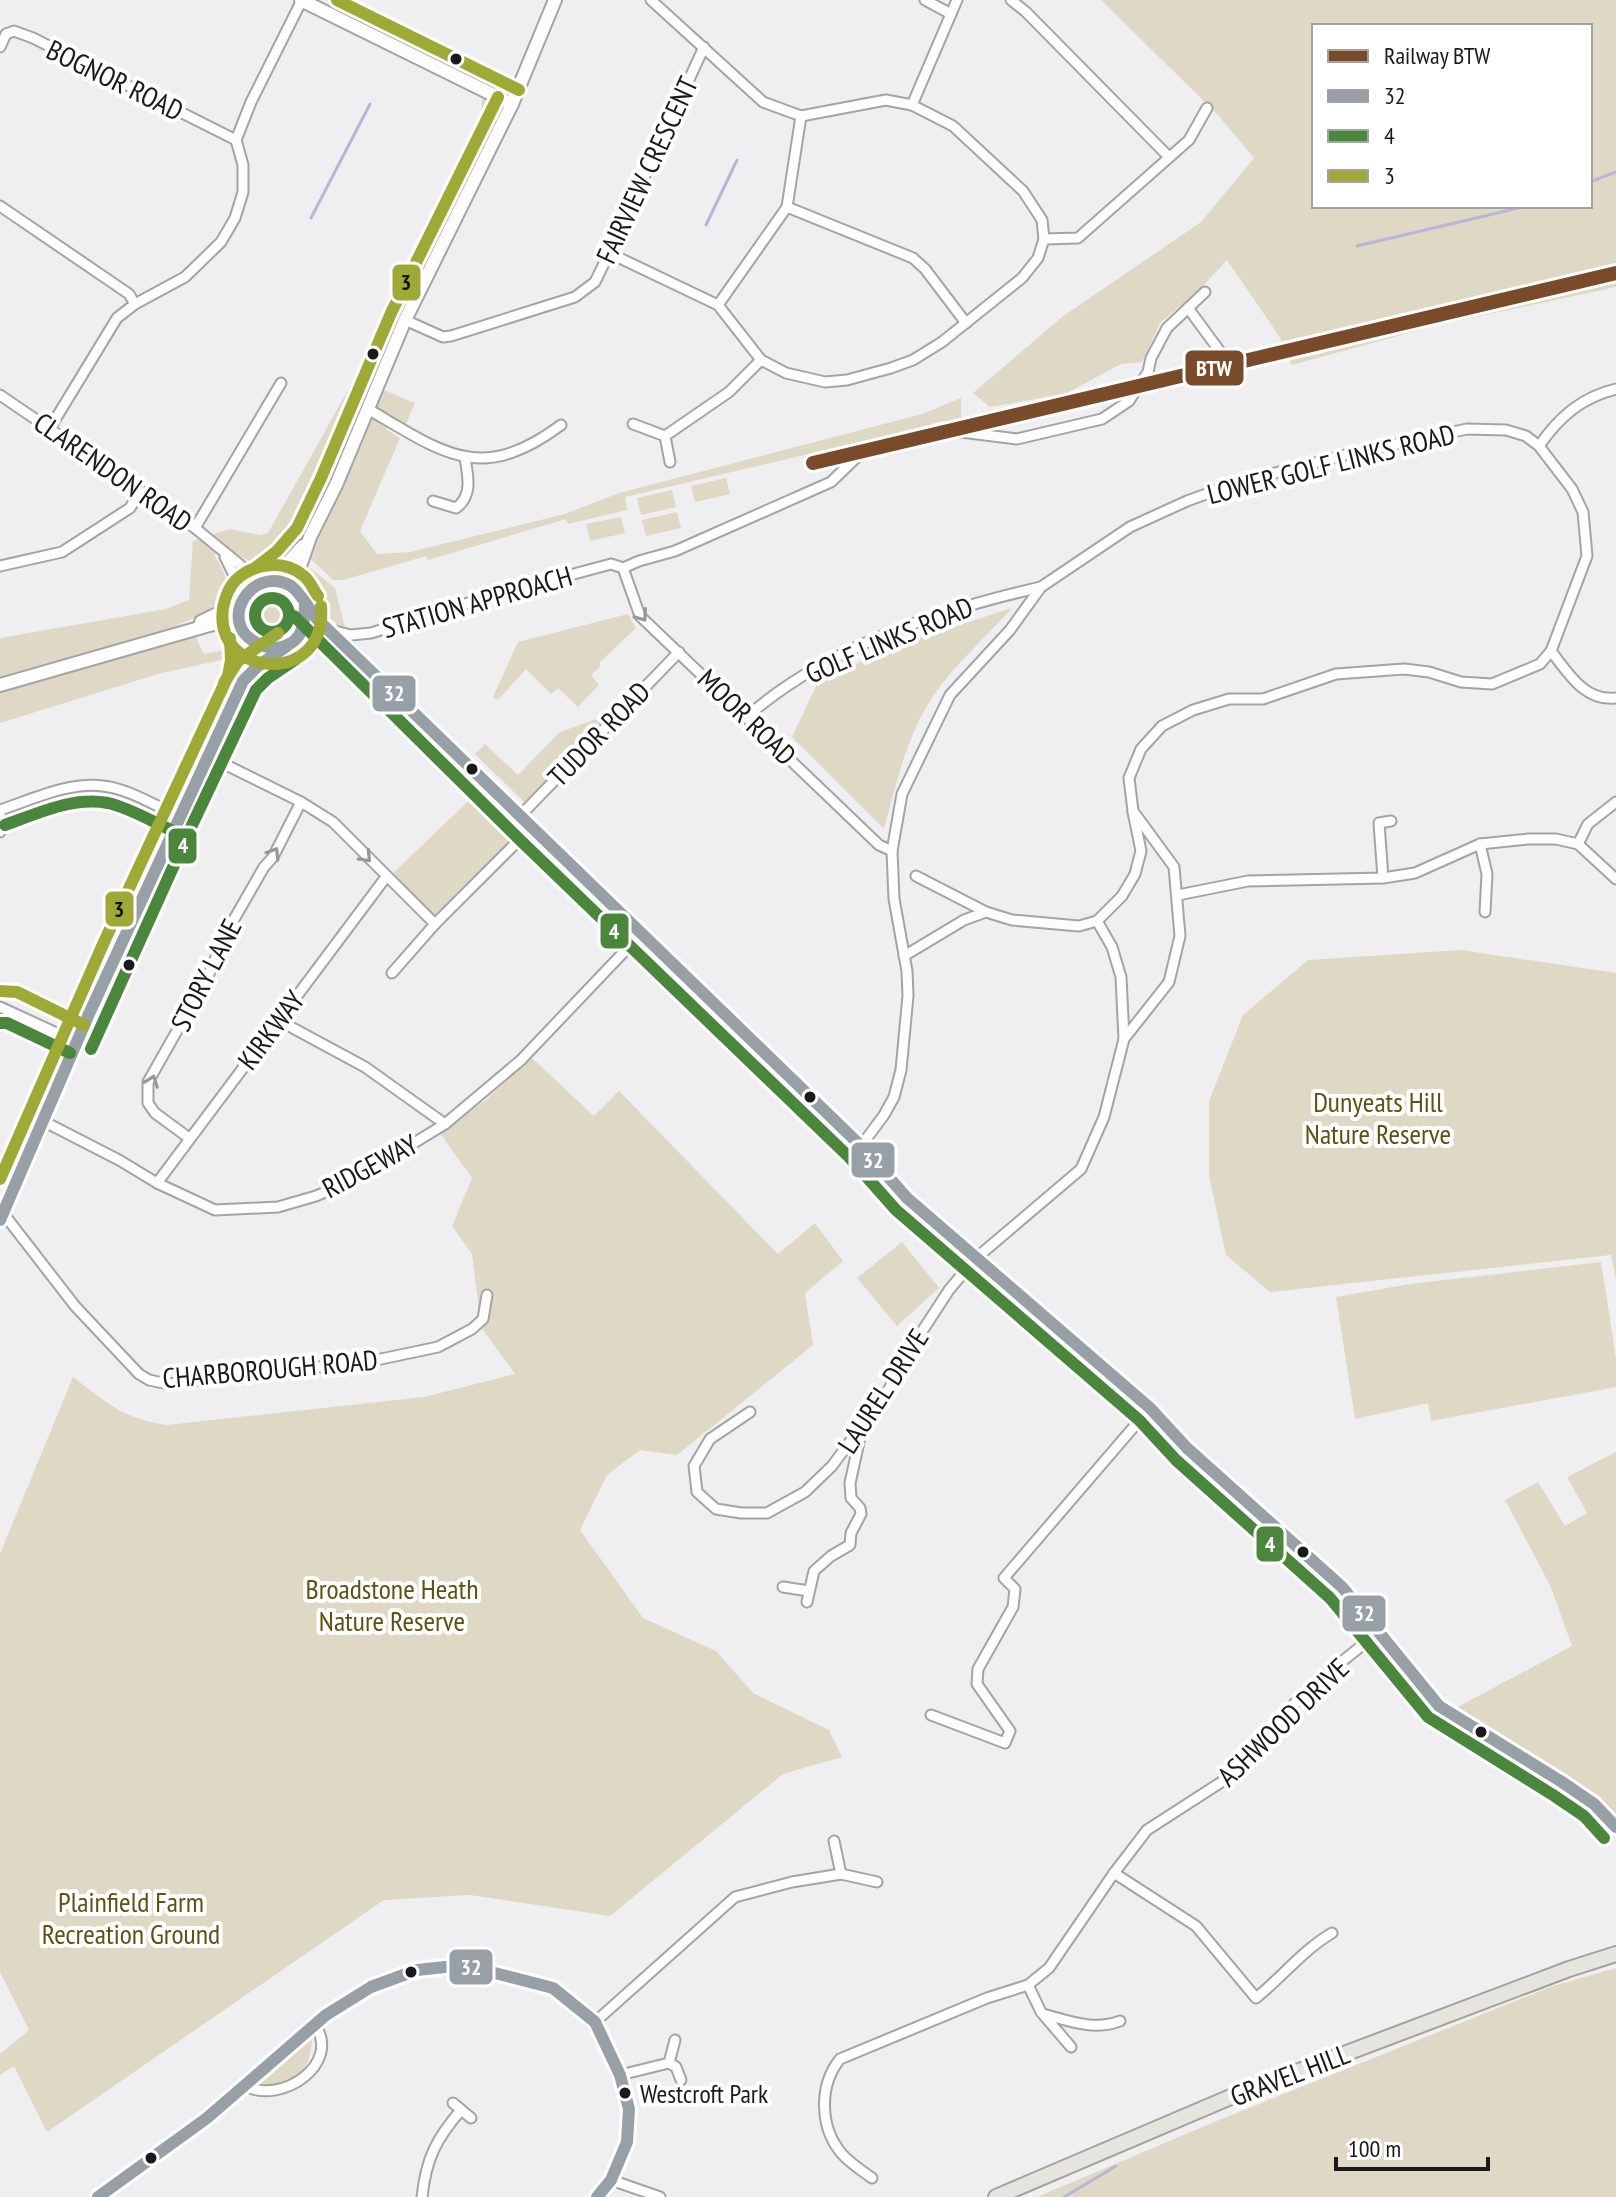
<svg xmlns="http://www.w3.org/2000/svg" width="1616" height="2197" font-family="'PT Sans Narrow',sans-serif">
  <rect width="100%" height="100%" fill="#efeff2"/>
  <!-- green -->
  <g fill="#ded8c5" fill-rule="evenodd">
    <path d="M1101,0H1616V287L1438,325L1292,365L1279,336L1227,260L1201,288L1160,323L1142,362L1121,364L1065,394L990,407L973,393L1062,317L1201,222L1254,158L1218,115ZM1314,26H1590V206H1314Z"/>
    <path d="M482,99L497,104V121L393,334L372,385L415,403L406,424L395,418L386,429L400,438L360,531L377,554L410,552L565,514L619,493L922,414L961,398V421H942L862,444L835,467L830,449L625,497L627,510L568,524L566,519L428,560L426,556L343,580H333L312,560L293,554C257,570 256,565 224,546L214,555C221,567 231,581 225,595C209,628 41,666 0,677V638L166,609L189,600L193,541L229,529L260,535L268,533L404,290L419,236L481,117Z"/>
    <path d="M726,478L730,494L695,502L691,486Z"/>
    <path d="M672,490L676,507L641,515L637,498Z"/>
    <path d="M677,512L681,528L646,536L642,520Z"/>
    <path d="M621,517L625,533L590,541L586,524Z"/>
    <path d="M310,568L335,588L345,628C323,619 311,590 310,568Z"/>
    <circle cx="272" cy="614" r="26"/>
    <path d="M1012,608C989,634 962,658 941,685C909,726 897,780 884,829L792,737L818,682L892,647Z"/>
    <path d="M628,614L636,628L599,663L601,666L591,675L599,685L578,707L558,688L551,694L526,669L498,700L493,697L518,642Z"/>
    <path d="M194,634L204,654L235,648V657L158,674L0,723V691Z"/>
    <path d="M596,719L602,725L527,805L475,754L485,744L518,775L560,732Z"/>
    <path d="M480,790L523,832L438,914L431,915L391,875Z"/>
    <path d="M1461,950L1616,973V1279L1611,1255L1270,1292L1226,1255L1209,1176V1101L1243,1015L1308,960Z"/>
    <path d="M531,1057L594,1116L619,1091L778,1254L815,1223L843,1261L805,1293L813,1345L677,1455L640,1450L607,1475L580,1530L643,1618L716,1651L753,1693L829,1730L842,1757L783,1774L610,1916L470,1895L384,1900L47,2132L14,2066L0,2075V2054L29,2030L0,1972V1554L73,1377C107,1403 122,1418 166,1425L424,1397L515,1374L481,1327L472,1254L452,1226L472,1178L439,1132L486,1100Z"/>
    <path d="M902,1242L939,1288L897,1326L857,1278Z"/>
    <path d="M1601,1262L1616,1358V1387L1431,1421L1428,1403L1355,1419L1336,1297L1410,1284Z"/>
    <path d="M1616,1452V1821L1590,1794L1454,1709L1572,1646L1550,1585L1505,1500L1538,1482L1565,1526L1587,1513L1567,1477Z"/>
    <path d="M1616,1968V2197H1037L1219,2120L1553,1986Z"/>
    <path d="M309,2037L312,2039C310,2076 293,2086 257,2086L259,2080Z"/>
  </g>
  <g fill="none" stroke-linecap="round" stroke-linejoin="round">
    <!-- stream -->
    <g stroke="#b6b6d9" stroke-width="3">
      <path d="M1590,182L1616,172"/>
      <path d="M311,218L370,104"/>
      <path d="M706,225L737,160"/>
      <path d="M1357,246L1527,206"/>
      <path d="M1064,2197L1116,2166"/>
    </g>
    <!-- street casing -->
    <g stroke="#a4a4a6" stroke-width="13">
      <g id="street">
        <path d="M651,0L763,102L801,116L886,100L912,105L953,126L1023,191L1042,220L1044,239"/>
        <path d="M925,0L951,14"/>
        <path d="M1011,0L1026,12L1169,157"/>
        <path d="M0,47L6,34L14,31L33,38L236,140"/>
        <path d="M912,105L957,0"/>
        <path d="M0,206L129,294L135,304"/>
        <path d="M787,207L913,258L925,269L966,323"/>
        <path d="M609,253L718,305L761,360L786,373L825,382L847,380L891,368L913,360L942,342L1022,278L1038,258L1044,239L1078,238L1189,140L1207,108"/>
        <path d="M718,305L787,207L801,116"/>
        <path d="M1188,308L1227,361"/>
        <path d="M405,320L443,337L451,336L575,297L595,282L609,253L704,47"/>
        <path d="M0,395L195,528L261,582"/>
        <path d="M368,409C444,453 480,485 561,425"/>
        <path d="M633,424L665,436"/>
        <path d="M50,428L117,318L135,304L185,277L221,242L235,218L243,192V165L236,140L251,102L302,0"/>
        <path d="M1539,446C1559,417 1582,397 1616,389"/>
        <path d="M670,462L665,436L729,392L761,360"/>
        <path d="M433,501L456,508C473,496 468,476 465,458"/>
        <path d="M195,528L281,383"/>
        <path d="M225,557L235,577L241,600"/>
        <path d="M0,566L62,552L130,508L140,492"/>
        <path d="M623,568L639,561L675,551L831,482L859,455L945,430L1017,439L1102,419L1129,401L1148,372L1151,358L1167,328L1205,292"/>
        <path d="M623,568L640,616L879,845L892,851"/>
        <path d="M331,630L351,635L371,633L481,599L611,564L623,568"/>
        <path d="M1551,651C1568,673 1585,702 1616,698"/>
        <path d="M748,716C826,647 940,610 1041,587"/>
        <path d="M208,756L301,802L333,822L435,924"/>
        <path d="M0,810C31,800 70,781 103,786C129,789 154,805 178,816"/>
        <path d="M519,817L679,652"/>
        <path d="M0,832V810"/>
        <path d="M1480,844L1487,874L1485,912"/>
        <path d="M1578,844L1588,824L1616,802"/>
        <path d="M916,876L986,912L1012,920L1079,926L1097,921L1122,896L1135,874L1141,851L1133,812"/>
        <path d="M1383,878L1379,823L1391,821"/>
        <path d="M1178,895L1248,881L1383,878L1415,873L1480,844L1528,839H1556L1578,844L1616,879"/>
        <path d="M1097,921L1112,947L1121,977L1124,1039"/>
        <path d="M904,956L964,920L986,912"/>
        <path d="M392,973L435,924L531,828"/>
        <path d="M0,1007L76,1042"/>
        <path d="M278,1020L365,1067L445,1124"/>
        <path d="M41,1120L119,1160L157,1183L215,1210L278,1207L316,1196L357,1178L445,1124L521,1060L641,934"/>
        <path d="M189,1138L155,1113L148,1103V1082L209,974L225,935L264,867L273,857L301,802"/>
        <path d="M157,1183L386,877"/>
        <path d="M3,1213L75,1306L139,1374L149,1380L168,1384L274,1371L362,1363L438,1347L472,1329L483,1319L487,1295"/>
        <path d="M750,1412L710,1439L694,1466L697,1492L716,1509L741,1513H767L805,1492L832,1466L889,1389L906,1356L949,1290L975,1259L1081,1169L1104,1117L1124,1039L1169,982L1180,936L1174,867L1133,811L1129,778L1141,749L1162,726L1193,710L1229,699H1263L1336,674L1404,669L1429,672L1461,682L1492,684L1540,664L1551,651L1587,556L1583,512L1572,489L1539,446L1526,436L1506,430L1467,429L1349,454L1236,483L1187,501L1130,527L1041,587L1010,630L950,695L902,794L892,851L894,899L907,971L908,996L901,1070L894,1097L884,1115L861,1146"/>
        <path d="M783,1587L809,1591"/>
        <path d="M807,1602L814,1571L831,1556L850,1545L851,1533L861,1514L860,1508L851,1498L850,1483L861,1433"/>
        <path d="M931,1715L1005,1743L1010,1731L977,1684L978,1669L1013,1607L1015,1589L1004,1578L1150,1408"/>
        <path d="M834,1841L841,1874"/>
        <path d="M1114,1873L1196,1926L1256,1998C1282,1977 1303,1950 1332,1933"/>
        <path d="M1028,1985L1041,2012L1071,2047"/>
        <path d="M1043,2014C1069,2021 1094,2031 1120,2021"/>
        <path d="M595,2022L735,1897L792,1882L841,1874L877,1882"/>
        <path d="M669,2063L675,2040"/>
        <path d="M620,2075L669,2063L676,2067L681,2080"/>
        <path d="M246,2086C281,2105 342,2064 315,2025"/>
        <path d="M453,2103L471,2118"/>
        <path d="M872,2178C862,2171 850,2163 842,2154C819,2127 819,2085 840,2059L987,1998L1028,1985L1049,1968L1114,1873L1147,1830L1240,1770L1279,1719L1314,1684L1380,1631"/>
        <path d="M611,2180L660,2197"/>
        <path d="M98,2197L207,2118L326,2015L371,1987L417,1970L464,1965L553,1988L595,2022L620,2075L629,2109L627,2142L611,2180L597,2197"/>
        <path d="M422,2197C426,2159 436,2139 461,2110"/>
      </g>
    </g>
    <!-- secondary casing -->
    <g stroke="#a4a4a6" stroke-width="16">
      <g id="secondary">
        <path d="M301,0L512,104"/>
        <path d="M265,581L280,571L303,546"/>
        <path d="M301,597L300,566L310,537L336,485L405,320L512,104L555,0"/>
        <path d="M305,605C314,684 203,640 247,592C256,583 268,579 281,582C286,583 292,587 297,591C301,595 302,602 306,606C321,625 343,641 359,659L861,1146L907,1198L975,1259L1150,1408L1187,1448L1342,1587L1439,1706L1562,1782L1594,1804L1616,1827"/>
        <path d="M201,622L240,603"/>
        <path d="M291,644C311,641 331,644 349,653"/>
        <path d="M245,678L281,650"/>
        <path d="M0,685L213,624L231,625L242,632"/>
        <path d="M0,1220C75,1038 159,859 243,681L247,661L246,637"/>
      </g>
    </g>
    <!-- primary casing -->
    <g stroke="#a4a198" stroke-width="18">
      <path id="primary" d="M996,2197L1233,2096L1569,1969L1616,1954"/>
    </g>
    <!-- street -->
    <use href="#street" stroke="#fdfdfd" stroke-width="9"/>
    <!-- secondary -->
    <use href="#secondary" stroke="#fdfdfd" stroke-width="12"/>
    <!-- primary -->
    <use href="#primary" stroke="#e6e4de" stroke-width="14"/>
    <!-- bus-1 casing -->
    <g stroke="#fff" stroke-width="18">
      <g id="bus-1">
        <path d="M305,605C304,623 304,639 285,646C275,650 264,647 255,642C216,620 254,564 291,586C302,594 309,610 318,620L861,1146L907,1198L1150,1408L1187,1448L1342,1587L1439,1706L1562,1782L1594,1804L1616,1827"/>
        <path d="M0,1220L88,1016L243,681L258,666L287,646"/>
        <path d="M98,2197L207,2118L326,2015L371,1987L417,1970L464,1965L553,1988L595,2022L620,2075L629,2109L627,2142L611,2180L597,2197"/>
      </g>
    </g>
    <!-- bus-2 casing -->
    <g stroke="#fff" stroke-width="18">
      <g id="bus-2">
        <circle cx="272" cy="615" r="17"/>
        <path d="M294,616L520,840L849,1157L896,1210L1139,1420L1176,1460L1330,1598L1428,1717L1553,1795L1584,1816L1604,1838"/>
        <path d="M5,825C37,814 73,796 108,803C130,808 151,821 171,830"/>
        <path d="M0,1023H7L70,1053"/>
        <path d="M91,1049L193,823L256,690L268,678L296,659"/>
      </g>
    </g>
    <!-- bus-3 casing -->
    <g stroke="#fff" stroke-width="18">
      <g id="bus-3">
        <path d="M337,0L519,90"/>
        <path d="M255,568L277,551L297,528L321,478L391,313L498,97"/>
        <path d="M318,596C313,589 310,581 304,576C284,559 254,563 236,580C228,588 225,597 223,608C213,679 328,687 321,606"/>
        <path d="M224,683L238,661L278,633"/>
        <path d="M0,991L17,992L84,1025"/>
        <path d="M0,1179L104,942L228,676L231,660L230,638"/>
      </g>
    </g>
    <!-- bus-1 -->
    <use href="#bus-1" stroke="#97a0a6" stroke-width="12"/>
    <!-- bus-2 -->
    <use href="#bus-2" stroke="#4b863d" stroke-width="12"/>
    <!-- bus-3 -->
    <use href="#bus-3" stroke="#9faa36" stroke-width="12"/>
    <!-- rail-1 casing -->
    <g stroke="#fff" stroke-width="20">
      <path id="rail-1" d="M813,463L1616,273"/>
    </g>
    <!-- rail-1 -->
    <use href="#rail-1" stroke="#7a4b2a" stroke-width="14"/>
  </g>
  <!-- one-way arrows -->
  <defs><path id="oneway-chevron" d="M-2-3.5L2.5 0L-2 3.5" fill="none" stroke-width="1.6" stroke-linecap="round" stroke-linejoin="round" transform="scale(2)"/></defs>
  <g stroke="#979798">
    <use href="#oneway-chevron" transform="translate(642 616) rotate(54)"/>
    <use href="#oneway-chevron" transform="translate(274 853) rotate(-58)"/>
    <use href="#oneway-chevron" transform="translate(366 857) rotate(46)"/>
    <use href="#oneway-chevron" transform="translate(152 1081) rotate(-70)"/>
  </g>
  <!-- markers -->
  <g fill="#1a1a1c" stroke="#fff" stroke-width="3">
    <circle cx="456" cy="59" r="7"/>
    <circle cx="373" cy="354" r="7"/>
    <circle cx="472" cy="769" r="7"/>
    <circle cx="129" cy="965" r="7"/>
    <circle cx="810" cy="1097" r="7"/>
    <circle cx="1303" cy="1552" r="7"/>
    <circle cx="1481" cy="1732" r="7"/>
    <circle cx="411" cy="1972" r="7"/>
    <circle cx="625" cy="2093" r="7"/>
    <circle cx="151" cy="2158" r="7"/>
  </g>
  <g text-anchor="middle" stroke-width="8" stroke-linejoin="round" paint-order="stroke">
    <!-- bus labels -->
    <g font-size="26" fill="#1a1a1c" stroke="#fff" text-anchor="start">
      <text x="640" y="2103">Westcroft Park</text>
    </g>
    <!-- street labels -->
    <g font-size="28" fill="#1a1a1c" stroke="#fff">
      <text transform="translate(115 80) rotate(26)" y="10">BOGNOR ROAD</text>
      <text transform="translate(647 170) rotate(-65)" y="10">FAIRVIEW CRESCENT</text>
      <text transform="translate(1331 464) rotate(-14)" y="10">LOWER GOLF LINKS ROAD</text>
      <text transform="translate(113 472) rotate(35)" y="10">CLARENDON ROAD</text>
      <text transform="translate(477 602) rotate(-16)" y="10">STATION APPROACH</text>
      <text transform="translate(889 640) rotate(-23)" y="10">GOLF LINKS ROAD</text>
      <text transform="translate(747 717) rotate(44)" y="10">MOOR ROAD</text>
      <text transform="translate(599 734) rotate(-46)" y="10">TUDOR ROAD</text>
      <text transform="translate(206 975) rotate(-63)" y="10">STORY LANE</text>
      <text transform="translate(271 1030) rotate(-53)" y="10">KIRKWAY</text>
      <text transform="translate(370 1166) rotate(-28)" y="10">RIDGEWAY</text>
      <text transform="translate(270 1369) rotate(-5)" y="10">CHARBOROUGH ROAD</text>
      <text transform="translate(883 1391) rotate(-57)" y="10">LAUREL DRIVE</text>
      <text transform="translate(1283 1722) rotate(-44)" y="10">ASHWOOD DRIVE</text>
      <text transform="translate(1290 2075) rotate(-21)" y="10">GRAVEL HILL</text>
    </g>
    <!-- park labels -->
    <g font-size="28" fill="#605113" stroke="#fff">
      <text x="1378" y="1112">Dunyeats Hill<tspan x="1378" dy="32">Nature Reserve</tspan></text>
      <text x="392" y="1599">Broadstone Heath<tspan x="392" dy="32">Nature Reserve</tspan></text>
      <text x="131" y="1912">Plainfield Farm<tspan x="131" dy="32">Recreation Ground</tspan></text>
    </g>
  </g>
  <g stroke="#fff" stroke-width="3">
    <rect x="391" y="263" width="31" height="39" rx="8" fill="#9faa36"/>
    <rect x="1184" y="349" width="61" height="38" rx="8" fill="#7a4b2a"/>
    <rect x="371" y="674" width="46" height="39" rx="8" fill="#97a0a6"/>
    <rect x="167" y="827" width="31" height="38" rx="8" fill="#4b863d"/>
    <rect x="104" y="890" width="31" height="38" rx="8" fill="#9faa36"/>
    <rect x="599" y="912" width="31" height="38" rx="8" fill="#4b863d"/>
    <rect x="850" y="1141" width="46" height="38" rx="8" fill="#97a0a6"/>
    <rect x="1255" y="1525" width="30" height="38" rx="8" fill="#4b863d"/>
    <rect x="1341" y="1594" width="46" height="39" rx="8" fill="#97a0a6"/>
    <rect x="448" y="1948" width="46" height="38" rx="8" fill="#97a0a6"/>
  </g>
  <g font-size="22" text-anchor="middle" font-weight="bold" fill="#fff">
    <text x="1214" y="376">BTW</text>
    <text x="394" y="701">32</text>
    <text x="183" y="853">4</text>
    <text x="614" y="939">4</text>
    <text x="873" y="1168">32</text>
    <text x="1270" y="1552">4</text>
    <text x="1364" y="1621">32</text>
    <text x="471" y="1975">32</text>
  </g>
  <g font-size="22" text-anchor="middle" font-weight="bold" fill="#111">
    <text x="406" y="290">3</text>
    <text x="119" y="917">3</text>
  </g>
  <!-- legend -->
  <rect x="1312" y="24" width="280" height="184" fill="#ffffff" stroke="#a3a3a4" stroke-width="2"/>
  <rect x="1328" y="50" width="40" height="12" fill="#7a4b2a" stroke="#a3a3a4" stroke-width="2"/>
  <text x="1384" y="64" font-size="24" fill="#1a1a1c">Railway BTW</text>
  <rect x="1328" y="90" width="40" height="12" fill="#97a0a6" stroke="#a3a3a4" stroke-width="2"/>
  <text x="1384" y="104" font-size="24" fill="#1a1a1c">32</text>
  <rect x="1328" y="130" width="40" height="12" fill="#4b863d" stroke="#a3a3a4" stroke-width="2"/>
  <text x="1384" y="144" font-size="24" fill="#1a1a1c">4</text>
  <rect x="1328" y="170" width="40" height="12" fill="#9faa36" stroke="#a3a3a4" stroke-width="2"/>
  <text x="1384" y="184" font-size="24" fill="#1a1a1c">3</text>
  <!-- scale -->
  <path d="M1336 2157v12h152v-12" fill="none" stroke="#1a1a1c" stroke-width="4"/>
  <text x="1348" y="2157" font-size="24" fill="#1a1a1c" stroke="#ffffff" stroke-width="6" paint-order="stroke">100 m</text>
</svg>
